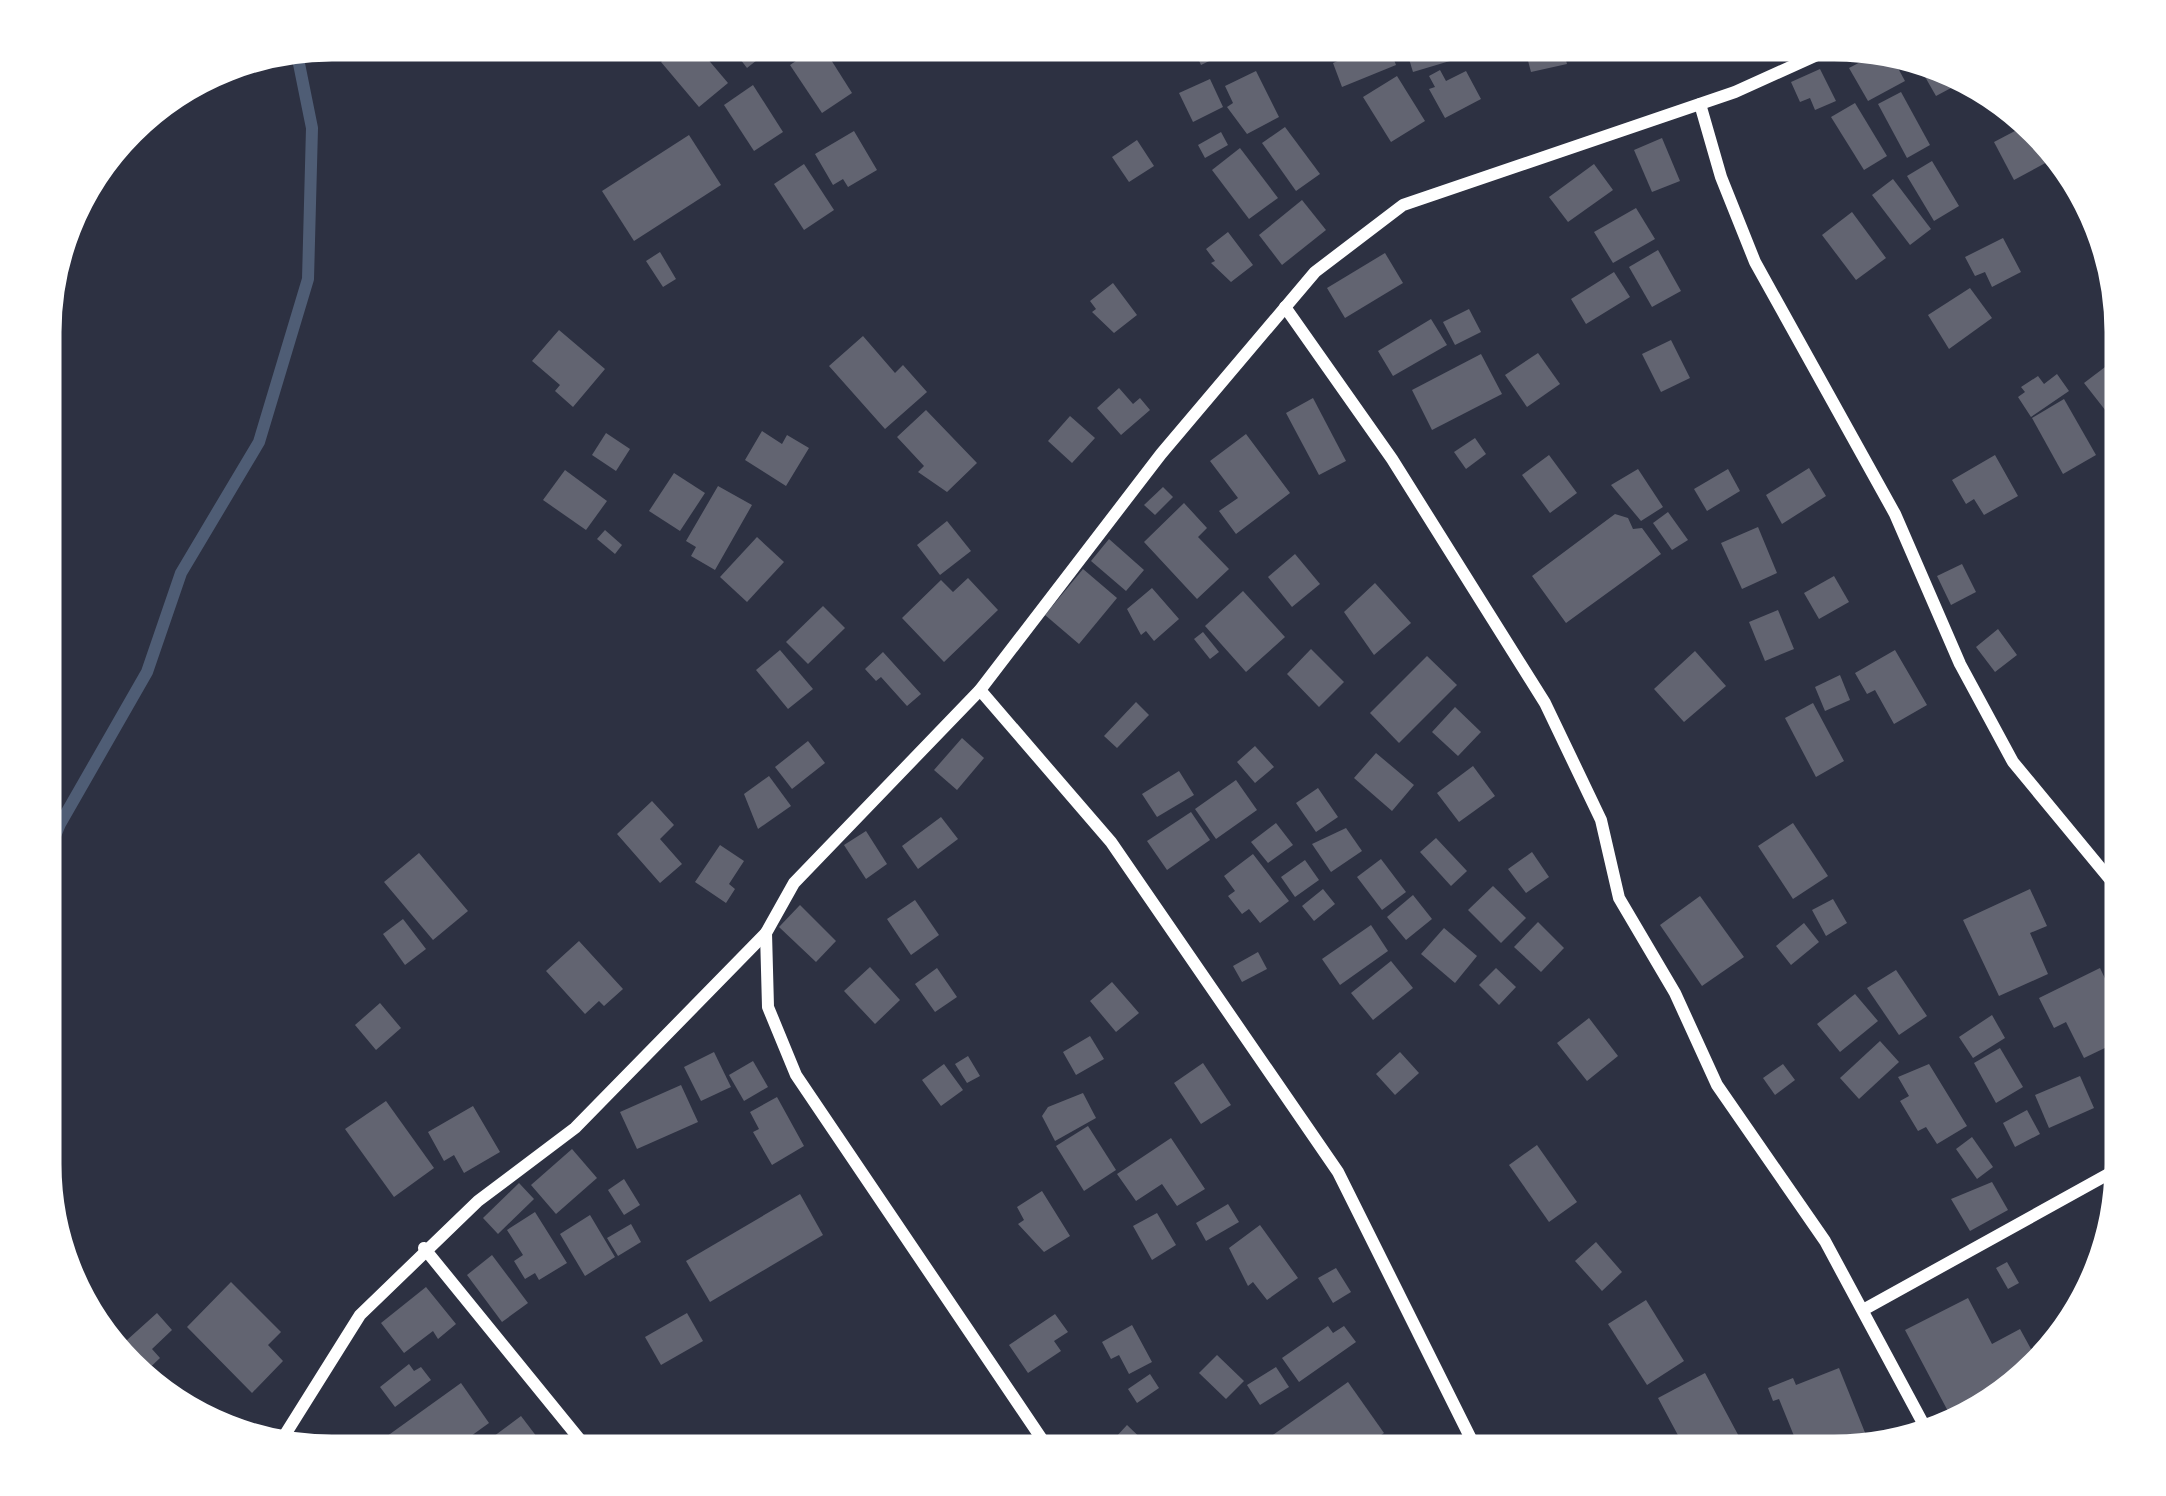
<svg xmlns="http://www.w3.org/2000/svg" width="2166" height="1496" font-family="'Varela Round',sans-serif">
  <rect width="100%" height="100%" fill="#2d3142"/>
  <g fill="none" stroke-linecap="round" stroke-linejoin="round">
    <!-- stream -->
    <path stroke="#4f5d75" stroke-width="12" d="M36,881L60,824L147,672L181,573L259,442L308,279L312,128L294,39"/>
  </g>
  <!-- building -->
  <g fill="#626471">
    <path d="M720,33H768L777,44L747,68Z"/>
    <path d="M1186,33H1226L1234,49L1201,65Z"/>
    <path d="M1357,33H1384L1396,65L1342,87L1333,63L1340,60L1334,42Z"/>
    <path d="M1447,33H1465L1470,55L1413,72L1405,46Z"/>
    <path d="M689,37L728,83L699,107L661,62Z"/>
    <path d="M1560,38L1567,64L1531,72L1527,57L1542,54L1539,43Z"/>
    <path d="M821,44L852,93L822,113L790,65Z"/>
    <path d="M1887,48L1905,81L1868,101L1849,68Z"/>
    <path d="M1920,59L1962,74L1966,80L1936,96L1916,61Z"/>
    <path d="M1820,69L1836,101L1815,110L1810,98L1800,102L1791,82Z"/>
    <path d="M1440,70L1446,81L1466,71L1481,99L1445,118L1429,89L1435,87L1429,76Z"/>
    <path d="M1256,71L1279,117L1247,134L1227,107L1233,103L1225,86Z"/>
    <path d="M1397,76L1425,121L1391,142L1363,97Z"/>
    <path d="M1210,79L1223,107L1193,122L1179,93Z"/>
    <path d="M1975,79L2016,94L2018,97L1989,110Z"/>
    <path d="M753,85L783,132L754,151L724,105Z"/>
    <path d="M1901,92L1930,145L1907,158L1878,104Z"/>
    <path d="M1855,103L1887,156L1864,170L1831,117Z"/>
    <path d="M2032,122L2051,160L2014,180L1994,142Z"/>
    <path d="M1285,127L1320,174L1296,191L1262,143Z"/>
    <path d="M854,131L877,170L848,187L843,179L833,185L815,154Z"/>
    <path d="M1221,132L1228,145L1205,158L1198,145Z"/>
    <path d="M689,135L721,185L634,241L602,191Z"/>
    <path d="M1662,138L1680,181L1652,192L1634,150Z"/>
    <path d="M1137,140L1154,166L1129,182L1112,157Z"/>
    <path d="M1240,148L1278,198L1249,219L1212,170Z"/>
    <path d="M1932,161L1959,206L1934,221L1907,176Z"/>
    <path d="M804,164L834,210L804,230L774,184Z"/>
    <path d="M1594,164L1613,190L1568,222L1549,197Z"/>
    <path d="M1893,179L1931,229L1910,245L1872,195Z"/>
    <path d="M1302,200L1326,230L1282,265L1259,235Z"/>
    <path d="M1636,208L1655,239L1613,263L1594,232Z"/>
    <path d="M1852,212L1886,258L1856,280L1822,235Z"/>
    <path d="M1228,232L1253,265L1231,282L1211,263L1215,261L1206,249Z"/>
    <path d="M2003,238L2021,272L1992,287L1985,272L1975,276L1965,257Z"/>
    <path d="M1658,250L1681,291L1652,307L1629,267Z"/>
    <path d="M660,252L676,279L663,287L646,261Z"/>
    <path d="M1385,253L1403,283L1345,318L1327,288Z"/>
    <path d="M1614,272L1630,297L1586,324L1571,299Z"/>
    <path d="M1113,283L1137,315L1114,333L1092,312L1096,309L1090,301Z"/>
    <path d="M1970,288L1992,318L1949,349L1928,315Z"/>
    <path d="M1469,309L1481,332L1455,345L1443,322Z"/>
    <path d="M1431,319L1447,345L1393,376L1378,351Z"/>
    <path d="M559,330L605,369L573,407L555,391L560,385L532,361Z"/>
    <path d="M863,336L895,373L903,365L927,392L885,429L829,366Z"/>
    <path d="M1671,340L1690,378L1661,392L1642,354Z"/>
    <path d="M1538,353L1560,384L1527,407L1505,375Z"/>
    <path d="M1481,354L1502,394L1432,430L1412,390Z"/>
    <path d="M2109,364L2132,398L2109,415L2084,383Z"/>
    <path d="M2057,374L2069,391L2031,417L2018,397L2025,392L2021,387L2038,376L2044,384Z"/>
    <path d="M1119,388L1133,404L1140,398L1150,410L1121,435L1097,408Z"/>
    <path d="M1313,398L1346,461L1319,475L1286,413Z"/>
    <path d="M2064,399L2096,455L2063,474L2032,418Z"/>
    <path d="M926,410L977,463L947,492L918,472L924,466L897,437Z"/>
    <path d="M1070,416L1095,438L1072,463L1048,441Z"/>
    <path d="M762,431L782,444L787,435L809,448L786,486L745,460Z"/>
    <path d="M606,433L630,449L616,471L592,455Z"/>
    <path d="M1246,434L1290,493L1236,534L1219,511L1238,498L1210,461Z"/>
    <path d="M1475,438L1486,454L1466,469L1454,452Z"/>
    <path d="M1549,455L1577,493L1550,513L1522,475Z"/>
    <path d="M1995,455L2018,496L1984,515L1974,499L1966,504L1952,480Z"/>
    <path d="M1809,468L1826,496L1782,524L1766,495Z"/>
    <path d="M1638,469L1663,507L1641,521L1611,485Z"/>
    <path d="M1728,469L1740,491L1707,511L1694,489Z"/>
    <path d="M565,470L607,501L586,530L543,500Z"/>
    <path d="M674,473L705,493L680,531L649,511Z"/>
    <path d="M718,486L752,505L715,570L691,556L696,547L686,541Z"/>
    <path d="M1163,487L1173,497L1155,515L1144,505Z"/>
    <path d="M1184,503L1207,528L1198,537L1229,569L1197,599L1144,542Z"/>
    <path d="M1668,512L1688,540L1672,550L1653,523Z"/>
    <path d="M1615,514L1628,518L1633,529L1642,528L1661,554L1566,623L1532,576Z"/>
    <path d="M947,521L971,551L940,575L917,545Z"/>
    <path d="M1758,527L1777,573L1742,589L1721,543Z"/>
    <path d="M605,530L622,545L615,554L597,539Z"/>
    <path d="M757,537L784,562L747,602L720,577Z"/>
    <path d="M1109,539L1144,570L1126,591L1091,561Z"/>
    <path d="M1295,554L1320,584L1292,607L1268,577Z"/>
    <path d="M1962,564L1976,592L1951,605L1937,576Z"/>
    <path d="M1083,569L1117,598L1079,644L1045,615Z"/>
    <path d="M1834,576L1849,602L1819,619L1804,593Z"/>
    <path d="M968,578L998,610L944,662L902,618L941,580L953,592Z"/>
    <path d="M1375,583L1411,623L1374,655L1344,612Z"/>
    <path d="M1152,588L1179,619L1154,641L1146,631L1141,635L1127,609Z"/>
    <path d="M1243,591L1285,637L1246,672L1205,626Z"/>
    <path d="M2132,592V651L2106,608Z"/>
    <path d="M823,606L845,628L808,664L786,642Z"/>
    <path d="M1778,610L1794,649L1765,661L1749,622Z"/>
    <path d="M1998,629L2017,655L1995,672L1976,647Z"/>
    <path d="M1203,632L1219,652L1210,659L1194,639Z"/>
    <path d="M1311,649L1344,682L1319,707L1287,674Z"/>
    <path d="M780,650L813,689L788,709L756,670Z"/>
    <path d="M1895,650L1927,705L1894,724L1875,690L1867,694L1855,673Z"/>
    <path d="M1695,651L1726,686L1684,722L1654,689Z"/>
    <path d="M883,652L921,694L907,706L881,677L876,681L865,669Z"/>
    <path d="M1427,656L1457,685L1399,743L1370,713Z"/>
    <path d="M1840,675L1850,700L1825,711L1815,687Z"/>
    <path d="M1136,702L1149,715L1117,748L1104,736Z"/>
    <path d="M1813,703L1844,761L1816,777L1785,718Z"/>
    <path d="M1455,707L1481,732L1458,756L1432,732Z"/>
    <path d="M962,738L984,758L957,790L934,770Z"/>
    <path d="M808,741L825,763L792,789L775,767Z"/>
    <path d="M1255,746L1274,767L1255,783L1237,762Z"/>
    <path d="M1376,753L1414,785L1392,811L1354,778Z"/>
    <path d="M1473,766L1495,796L1459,822L1437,793Z"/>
    <path d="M1179,771L1194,795L1157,817L1142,794Z"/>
    <path d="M769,776L791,806L758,829L744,794Z"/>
    <path d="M1236,780L1257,810L1216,839L1195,809Z"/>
    <path d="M1318,788L1338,817L1316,832L1296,803Z"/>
    <path d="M652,801L674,825L660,839L682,864L660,883L617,834Z"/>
    <path d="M1191,812L1210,840L1167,870L1147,841Z"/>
    <path d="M941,817L958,839L918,869L902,846Z"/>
    <path d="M1276,823L1293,845L1268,863L1251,842Z"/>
    <path d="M1793,823L1828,876L1793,899L1758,846Z"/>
    <path d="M1346,828L1362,851L1331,872L1312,844Z"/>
    <path d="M866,831L887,864L866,879L844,845Z"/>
    <path d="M1436,838L1467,871L1451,886L1420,852Z"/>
    <path d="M720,845L744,861L729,884L735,889L726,903L695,882Z"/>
    <path d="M1532,852L1549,877L1526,893L1508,869Z"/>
    <path d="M419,853L468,911L433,940L384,882Z"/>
    <path d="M1253,854L1289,901L1260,923L1249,909L1242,914L1228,896L1235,891L1224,876Z"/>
    <path d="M1381,859L1406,892L1382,910L1357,877Z"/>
    <path d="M1305,860L1319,880L1295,897L1281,877Z"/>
    <path d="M1493,886L1526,918L1501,943L1468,910Z"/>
    <path d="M1323,889L1335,904L1314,921L1302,906Z"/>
    <path d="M2030,889L2047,926L2030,933L2048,974L1999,996L1963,920Z"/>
    <path d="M1413,895L1432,919L1406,940L1387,917Z"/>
    <path d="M1700,896L1744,957L1702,986L1660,925Z"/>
    <path d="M1833,899L1847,923L1826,936L1812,910Z"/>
    <path d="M915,900L939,935L911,955L887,919Z"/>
    <path d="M800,905L836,941L816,962L779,927Z"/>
    <path d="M403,919L426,949L405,965L383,934Z"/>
    <path d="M1538,922L1564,948L1541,972L1514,947Z"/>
    <path d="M1804,923L1819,942L1791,965L1776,946Z"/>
    <path d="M1371,925L1388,951L1340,985L1322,959Z"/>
    <path d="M1444,928L1477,956L1455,983L1421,954Z"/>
    <path d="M579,941L623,989L604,1006L599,1001L585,1014L546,971Z"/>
    <path d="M1258,952L1267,969L1242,982L1233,966Z"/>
    <path d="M1391,961L1413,988L1373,1020L1351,993Z"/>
    <path d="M870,967L900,1000L875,1024L844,991Z"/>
    <path d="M937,968L957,997L935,1012L915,984Z"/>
    <path d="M1496,968L1516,987L1499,1005L1479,985Z"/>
    <path d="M2100,968L2132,1035L2084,1058L2066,1022L2054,1028L2039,998Z"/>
    <path d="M1896,970L1927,1016L1899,1035L1867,988Z"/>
    <path d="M1112,982L1139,1013L1116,1032L1090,1001Z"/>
    <path d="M1855,994L1878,1021L1840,1052L1817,1024Z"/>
    <path d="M380,1003L401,1028L376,1050L355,1025Z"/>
    <path d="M1992,1015L2005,1038L1973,1058L1959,1037Z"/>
    <path d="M1589,1018L1618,1056L1587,1081L1557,1043Z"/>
    <path d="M1090,1036L1104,1059L1076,1075L1063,1052Z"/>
    <path d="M1880,1041L1899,1062L1859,1099L1840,1078Z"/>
    <path d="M2000,1048L2023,1087L1996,1103L1974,1063Z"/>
    <path d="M714,1052L731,1087L701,1101L684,1067Z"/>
    <path d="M1400,1052L1419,1073L1395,1095L1376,1074Z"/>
    <path d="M968,1056L980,1076L967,1083L955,1064Z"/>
    <path d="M753,1061L768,1087L744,1101L729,1075Z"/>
    <path d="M1203,1063L1231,1105L1201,1124L1174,1083Z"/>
    <path d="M944,1064L963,1090L941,1106L922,1080Z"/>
    <path d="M1783,1064L1795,1080L1775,1095L1763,1078Z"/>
    <path d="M1929,1064L1967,1126L1937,1144L1926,1127L1918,1131L1900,1101L1909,1096L1898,1077Z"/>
    <path d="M2080,1076L2094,1108L2049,1128L2035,1095Z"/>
    <path d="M681,1085L698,1122L637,1149L620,1112Z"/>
    <path d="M1083,1093L1096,1118L1055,1141L1042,1116L1048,1107Z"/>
    <path d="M777,1097L804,1146L772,1165L753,1132L759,1129L750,1112Z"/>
    <path d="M386,1101L434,1168L394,1197L345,1129Z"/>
    <path d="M473,1106L500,1152L464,1173L454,1155L444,1161L428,1132Z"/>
    <path d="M2027,1110L2040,1134L2015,1147L2003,1123Z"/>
    <path d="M1088,1126L1116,1170L1084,1191L1056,1146Z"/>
    <path d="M1972,1137L1993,1167L1977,1179L1956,1149Z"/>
    <path d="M1171,1138L1205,1189L1177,1206L1162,1184L1136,1201L1117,1174Z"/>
    <path d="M1537,1145L1577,1202L1549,1222L1509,1165Z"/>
    <path d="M572,1149L597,1178L556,1214L531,1185Z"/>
    <path d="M624,1179L640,1205L624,1215L608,1190Z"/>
    <path d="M1992,1182L2008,1210L1970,1231L1951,1199Z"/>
    <path d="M519,1183L534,1199L498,1234L483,1218Z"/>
    <path d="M1042,1191L1070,1236L1044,1252L1018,1224L1024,1220L1017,1207Z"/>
    <path d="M800,1194L823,1235L710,1302L686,1261Z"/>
    <path d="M1228,1204L1239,1222L1206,1241L1196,1223Z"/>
    <path d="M535,1212L567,1263L539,1280L535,1273L525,1279L514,1261L523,1255L507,1230Z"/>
    <path d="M1157,1213L1176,1245L1152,1260L1133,1226Z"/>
    <path d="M590,1215L615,1257L585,1276L560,1234Z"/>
    <path d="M631,1224L641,1242L618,1256L607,1238Z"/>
    <path d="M1260,1225L1298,1278L1267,1300L1253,1282L1248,1286L1229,1248Z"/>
    <path d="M1596,1242L1622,1272L1602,1291L1575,1261Z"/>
    <path d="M492,1255L528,1303L502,1322L467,1275Z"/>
    <path d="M2007,1262L2019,1283L2008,1289L1996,1268Z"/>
    <path d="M1336,1268L1351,1292L1333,1303L1318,1278Z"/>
    <path d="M231,1282L281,1332L268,1345L283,1361L252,1393L187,1327Z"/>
    <path d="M426,1287L456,1324L438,1339L433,1331L404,1353L381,1323Z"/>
    <path d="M1968,1298L1992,1344L2020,1329L2031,1349L2045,1341L2055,1359L1960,1434L1905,1330Z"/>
    <path d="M1646,1300L1684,1361L1647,1385L1608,1324Z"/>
    <path d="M157,1313L172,1330L152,1349L160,1358L141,1376L117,1349Z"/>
    <path d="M687,1313L703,1341L661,1365L645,1337Z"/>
    <path d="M1055,1314L1068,1332L1054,1341L1061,1351L1028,1373L1009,1345Z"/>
    <path d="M1132,1325L1152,1362L1129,1374L1119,1355L1111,1359L1102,1342Z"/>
    <path d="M1328,1326L1333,1333L1344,1326L1356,1342L1299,1382L1282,1358Z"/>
    <path d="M1217,1355L1244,1381L1226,1399L1199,1373Z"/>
    <path d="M409,1364L414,1371L421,1367L431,1380L395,1407L380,1387Z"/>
    <path d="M1276,1367L1289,1387L1260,1405L1247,1385Z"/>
    <path d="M1839,1368L1870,1445L1826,1463H1805L1779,1399L1773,1401L1768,1388L1793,1378L1796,1385Z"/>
    <path d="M1705,1373L1743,1444L1707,1463H1694L1689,1454L1679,1460L1670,1445L1680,1439L1658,1398Z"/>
    <path d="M1150,1374L1159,1388L1137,1403L1128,1389Z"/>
    <path d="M1348,1382L1384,1433L1341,1463H1243L1240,1458Z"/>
    <path d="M461,1383L489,1423L435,1462H399L383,1439Z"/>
    <path d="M521,1416L556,1462H501L486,1442Z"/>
    <path d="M1127,1425L1151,1448L1137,1463H1092Z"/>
    <path d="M478,1446L491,1462H457Z"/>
  </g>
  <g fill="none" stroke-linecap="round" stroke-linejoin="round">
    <!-- minor -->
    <g stroke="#fff" stroke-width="12">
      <path d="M1700,104L1721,177L1755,262L1895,514L1960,664L2013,762L2132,906"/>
      <path d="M1285,307L1392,459L1545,703L1601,820L1619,898L1675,993L1717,1085L1825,1241L1932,1440"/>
      <path d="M980,690L1111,842L1338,1172L1483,1463"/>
      <path d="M424,1248L599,1463"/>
      <path d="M1863,1310L2132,1161"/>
      <path d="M276,1449L360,1315L478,1201L575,1128L766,933"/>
      <path d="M1058,1463L796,1075L768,1007L766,933L794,883L980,690L1161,454L1315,272L1403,205L1735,92L1859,36"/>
    </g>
  </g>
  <!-- crop -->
  <path d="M0 0H2166V1496H0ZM332 54H1834A278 278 0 0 1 2112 332V1164A278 278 0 0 1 1834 1442H332A278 278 0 0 1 54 1164V332A278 278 0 0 1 332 54Z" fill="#fff" fill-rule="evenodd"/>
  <path fill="none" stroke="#fff" stroke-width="15" d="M332 54H1834A278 278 0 0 1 2112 332V1164A278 278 0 0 1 1834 1442H332A278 278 0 0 1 54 1164V332A278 278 0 0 1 332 54Z"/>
</svg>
